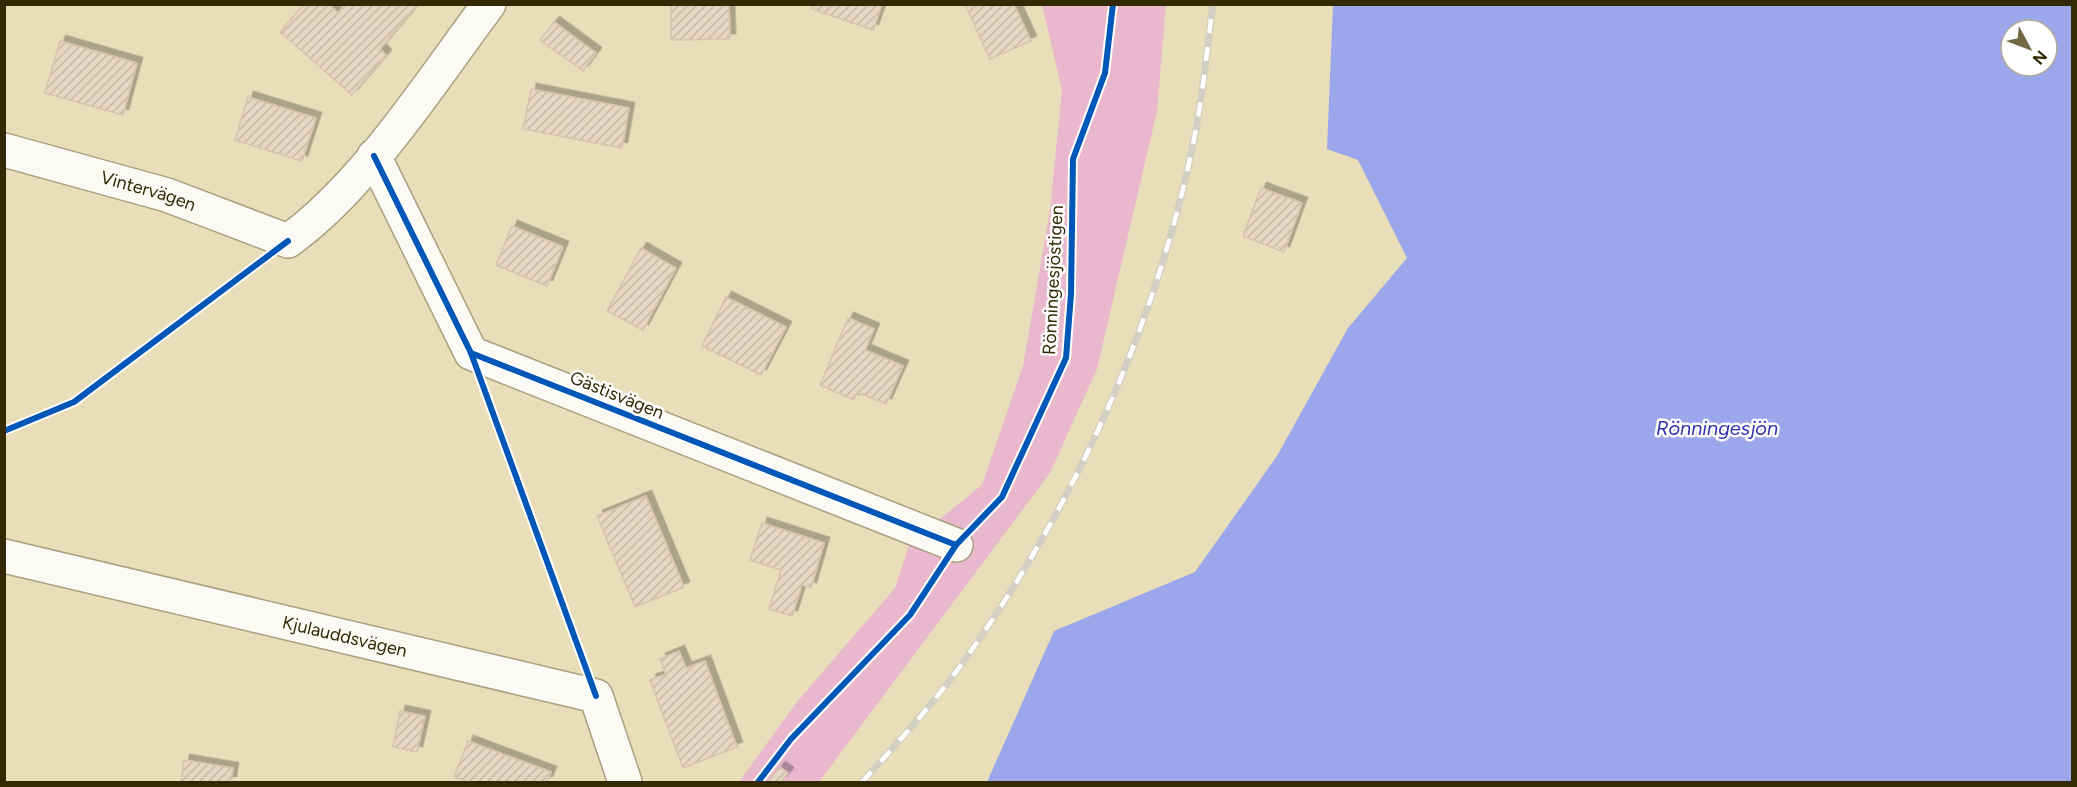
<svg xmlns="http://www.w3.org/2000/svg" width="2077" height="787" font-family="Figtree,sans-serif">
  <defs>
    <pattern id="building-hatch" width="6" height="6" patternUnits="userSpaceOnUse" patternTransform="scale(1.5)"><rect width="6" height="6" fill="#e6d7c4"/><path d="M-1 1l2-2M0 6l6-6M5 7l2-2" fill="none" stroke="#c6b9a7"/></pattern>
    <filter id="shadow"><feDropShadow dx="5.5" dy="-5.5" stdDeviation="0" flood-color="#0004"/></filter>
  </defs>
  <rect width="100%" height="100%" fill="#e8deba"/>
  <!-- green -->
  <path fill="#e9b8cd" d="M1042,5H1166L1157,111L1097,369L1050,473L819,782H739L796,703L895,588L910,543L982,485L1023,366L1050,210L1062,90Z"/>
  <!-- water -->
  <path fill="#9ba7ea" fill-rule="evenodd" d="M1333,5H2072V782H987L1054,631L1195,572L1277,456L1348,328L1407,258L1358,160L1327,149ZM2011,30H2047V66H2011Z"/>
  <!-- building -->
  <g fill="url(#building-hatch)" stroke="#d8c3af" stroke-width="1.5" filter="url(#shadow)">
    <path d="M304,4H329L338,13L346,4H418L380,49L386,55L352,95L280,32Z"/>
    <path d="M671,4H729L730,39L671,40Z"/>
    <path d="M814,4H882L873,30L812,9Z"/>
    <path d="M965,4H1014L1031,41L990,59Z"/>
    <path d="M554,22L596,53L583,71L540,40Z"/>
    <path d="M60,41L137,63L123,115L45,93Z"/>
    <path d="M531,89L629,108L622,148L523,129Z"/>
    <path d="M248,97L316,118L302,161L235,140Z"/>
    <path d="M1261,188L1302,203L1284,252L1243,236Z"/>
    <path d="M512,226L563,247L547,286L496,265Z"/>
    <path d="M641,248L676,268L643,330L607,311Z"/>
    <path d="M726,297L786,327L761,375L702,346Z"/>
    <path d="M848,318L874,329L865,350L903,366L886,404L857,392L854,400L820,385Z"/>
    <path d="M646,496L684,587L635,607L597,516Z"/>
    <path d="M762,523L824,543L811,588L802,585L792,616L769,609L781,570L750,560Z"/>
    <path d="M679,651L686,668L705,661L737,747L683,768L650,680L666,674L660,659Z"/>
    <path d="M400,711L425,716L417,752L393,747Z"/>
    <path d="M468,741L551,772L547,782H470L454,777Z"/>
    <path d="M184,760L233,768L231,782H181Z"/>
    <path d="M780,767L788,773L781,782H768Z"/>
  </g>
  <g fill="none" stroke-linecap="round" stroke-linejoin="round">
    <!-- minor casing -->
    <g stroke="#a9a080" stroke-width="36">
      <g id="minor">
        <path id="s1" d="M4,150L167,195L288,241C365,186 432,80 489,4"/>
        <path d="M374,156L471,353L956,545"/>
        <path id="s2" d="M4,556L596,696L625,782"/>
      </g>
    </g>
    <!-- minor -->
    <use href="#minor" stroke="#fcfaf5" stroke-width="33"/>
    <!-- rail casing -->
    <g stroke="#d2cfc3" stroke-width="7">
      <path id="rail" d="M862,782C893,748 925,713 953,676C1068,520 1156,330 1194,139C1203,95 1207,49 1213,4"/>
    </g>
    <!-- rail -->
    <use href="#rail" stroke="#fff" stroke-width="4.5" stroke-dasharray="14" stroke-linecap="butt"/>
    <!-- cycleway casing -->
    <g stroke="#fff" stroke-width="10">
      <g id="cycleway">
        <path d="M374,156L471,353L596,696"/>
        <path d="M471,353L956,545"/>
        <path d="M4,431L74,402L288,241"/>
        <path d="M758,782L791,739L910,615L956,545L1002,497L1066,358L1071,294L1073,159L1105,73L1113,4"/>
      </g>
    </g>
    <!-- cycleway -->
    <use href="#cycleway" stroke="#0057b8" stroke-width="6"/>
  </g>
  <g text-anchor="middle" stroke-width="5" stroke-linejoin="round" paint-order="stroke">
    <!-- street labels -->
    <g font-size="18" fill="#332904" stroke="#fff">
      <text dy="6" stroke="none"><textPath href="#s1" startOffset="150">Vintervägen</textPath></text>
      <text transform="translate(1053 280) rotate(-87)" y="6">Rönningesjöstigen</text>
      <text transform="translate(617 395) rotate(22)" y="6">Gästisvägen</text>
      <text dy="6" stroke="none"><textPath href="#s2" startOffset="350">Kjulauddsvägen</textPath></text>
    </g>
    <!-- water labels -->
    <g font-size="20" font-style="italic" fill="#2f31af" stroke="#fff">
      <text x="1717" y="435">Rönningesjön</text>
    </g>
  </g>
  <!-- border -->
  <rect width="2077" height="787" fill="none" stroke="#332904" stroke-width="12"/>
  <!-- north arrow -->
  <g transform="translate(2029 48) rotate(131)"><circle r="28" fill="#ffffff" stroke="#ada99b" stroke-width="1.5"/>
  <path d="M0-4.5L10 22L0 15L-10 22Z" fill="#726844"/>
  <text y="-9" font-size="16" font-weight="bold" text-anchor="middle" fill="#332904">N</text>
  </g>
</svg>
